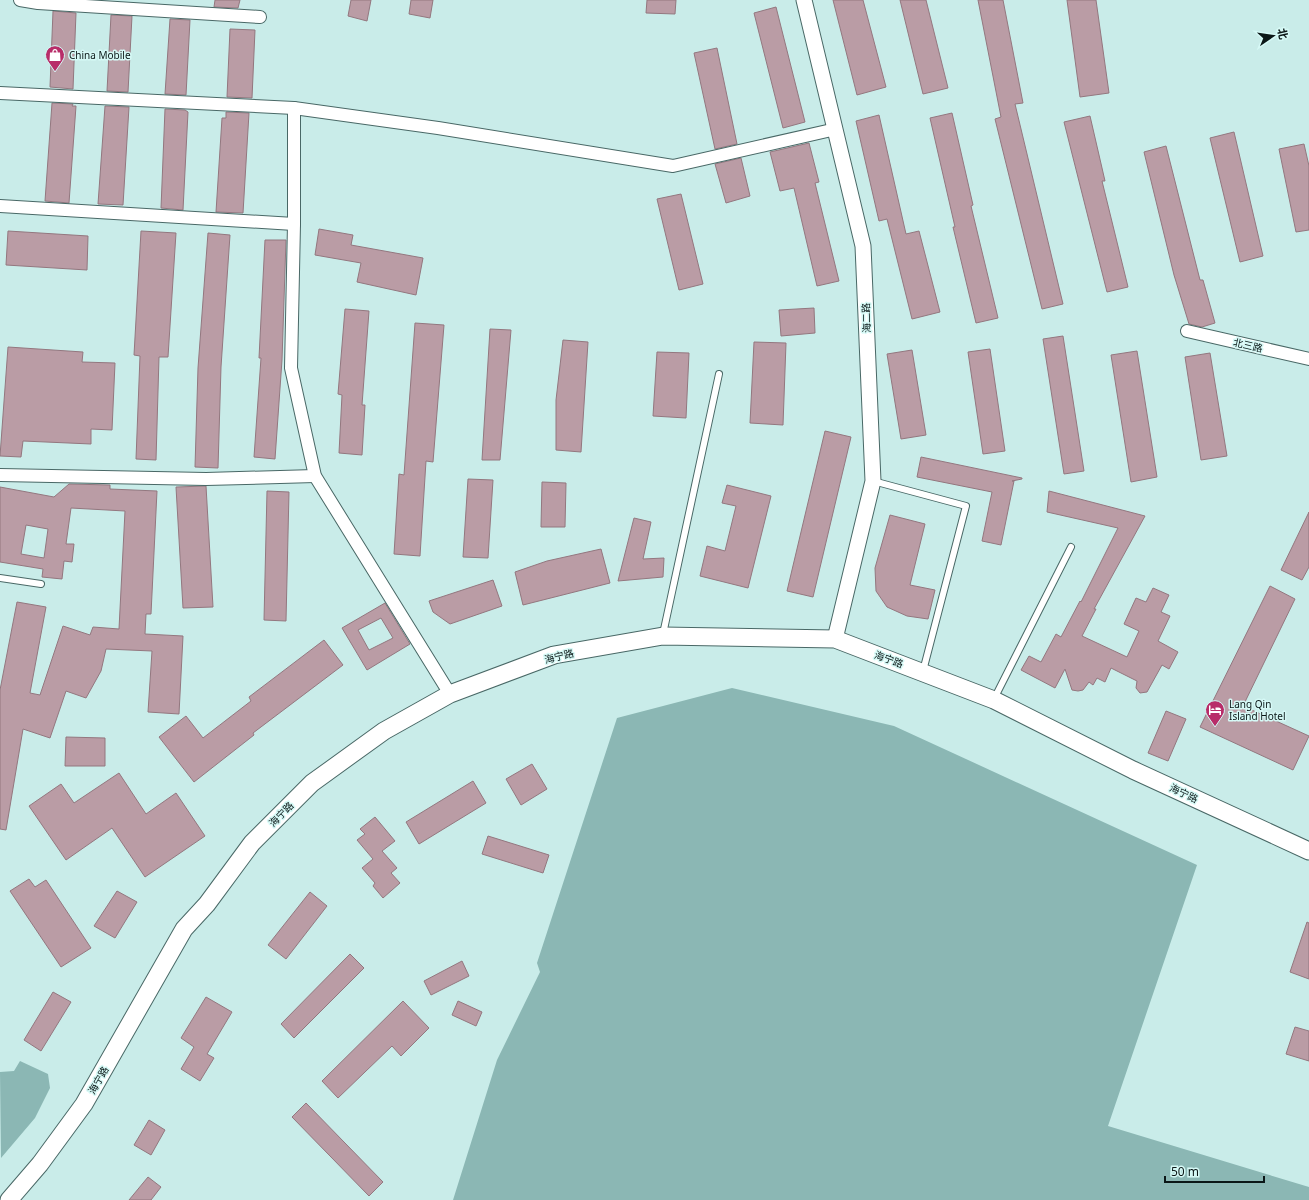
<svg xmlns="http://www.w3.org/2000/svg" width="1309" height="1200" font-family="'Noto Sans','Noto Sans SC',sans-serif">
  <rect width="100%" height="100%" fill="#c9ece9"/>
  <!-- forest -->
  <g fill="#8bb7b4">
    <path d="M732,688L894,726L1197,865L1108,1126L1309,1187V1200H453L497,1060L540,972L537,963L617,718Z"/>
    <path d="M20,1061L48,1074L50,1088L35,1118L1,1158L0,1072L14,1071Z"/>
  </g>
  <!-- building -->
  <g fill="#ba9ca5" stroke="#93777f" fill-rule="evenodd">
    <path d="M215,0H240L238,8L214,7Z"/>
    <path d="M351,0H371L367,21L348,16Z"/>
    <path d="M411,0H433L430,18L409,14Z"/>
    <path d="M647,0H676L675,14L646,13Z"/>
    <path d="M833,0H863L886,87L857,95Z"/>
    <path d="M900,0H926L948,88L923,94Z"/>
    <path d="M978,0H1003L1023,103L1015,104L1063,304L1042,309L995,119L1001,117Z"/>
    <path d="M1067,0H1096L1109,93L1080,97Z"/>
    <path d="M776,7L805,122L783,128L754,13Z"/>
    <path d="M53,11L76,13L73,89L50,87Z"/>
    <path d="M111,15L132,16L128,92L107,91Z"/>
    <path d="M170,19L190,20L186,95L165,94Z"/>
    <path d="M230,29L255,30L252,98L227,97Z"/>
    <path d="M717,48L737,144L715,149L694,53Z"/>
    <path d="M52,103L73,104L72,106H76L69,203L45,201Z"/>
    <path d="M105,106L129,107L123,205L98,204Z"/>
    <path d="M165,109L185,110L188,112L183,210L161,208Z"/>
    <path d="M226,112L249,113L243,213L216,212L222,118H226Z"/>
    <path d="M952,113L973,205L971,206L998,318L976,323L953,227H955L930,118Z"/>
    <path d="M879,115L906,234L919,231L940,312L912,319L887,219L879,221L856,121Z"/>
    <path d="M1090,116L1105,181H1102L1128,287L1107,292L1064,122Z"/>
    <path d="M1234,132L1263,256L1240,262L1210,138Z"/>
    <path d="M809,143L819,182L815,183L839,281L817,286L794,188L780,191L770,152Z"/>
    <path d="M1304,144L1309,166V230L1296,232L1279,149Z"/>
    <path d="M1166,146L1200,280H1203L1215,323L1202,327L1189,324L1174,275L1144,152Z"/>
    <path d="M741,158L750,196L726,203L715,164Z"/>
    <path d="M681,194L703,284L679,290L657,199Z"/>
    <path d="M319,229L353,235L351,245L423,258L416,295L357,282L361,263L315,255Z"/>
    <path d="M8,231L88,236L87,270L6,265Z"/>
    <path d="M141,231L176,233L168,357H159L156,460L136,459L140,356L134,355Z"/>
    <path d="M208,233L230,235L221,367L218,468L195,467L198,368Z"/>
    <path d="M265,240H286L282,360L275,459L254,457L261,358H259Z"/>
    <path d="M814,308L815,333L781,336L779,310Z"/>
    <path d="M345,309L369,311L362,405H365L362,455L339,453L342,395L338,394Z"/>
    <path d="M415,323L444,325L433,462L426,461L420,556L394,554L399,474L404,475Z"/>
    <path d="M490,329L511,330L500,460H482Z"/>
    <path d="M1063,336L1084,471L1064,474L1043,339Z"/>
    <path d="M563,340L588,342L581,452L556,450V400Z"/>
    <path d="M754,342L786,343L783,425L750,423Z"/>
    <path d="M8,347L83,352L82,362L115,363L112,430L91,429V444L23,441L21,457L0,456Z"/>
    <path d="M990,349L1005,451L983,454L968,352Z"/>
    <path d="M912,350L926,435L901,439L887,354Z"/>
    <path d="M1137,351L1157,477L1131,482L1111,355Z"/>
    <path d="M657,352L689,353L686,418L653,416Z"/>
    <path d="M1210,353L1227,456L1201,460L1185,357Z"/>
    <path d="M825,431L851,437L813,597L787,591Z"/>
    <path d="M921,457L1022,478V479L1012,481H1014L1001,545L982,541L992,492L917,477Z"/>
    <path d="M468,479L493,480L488,558L463,557Z"/>
    <path d="M542,482L566,483L565,527H541Z"/>
    <path d="M69,484L110,485V489L157,491L151,614H146L145,634L183,636L179,714L148,712L152,651L106,649L101,671L86,698L66,691L50,738L23,729L6,830L0,829V690L17,602L46,607L30,693L40,695L63,626L90,635L93,627L119,629L125,511L71,508L66,544H74L72,562L64,561L62,579L42,577L43,569L0,562V487L54,497ZM26,525L48,529L44,558L21,554Z"/>
    <path d="M727,485L771,496L748,588L700,576L707,546L725,551L736,506L722,503Z"/>
    <path d="M206,486L213,607L183,608L176,487Z"/>
    <path d="M267,491L289,492L286,621L264,620Z"/>
    <path d="M1049,491L1145,516L1094,609H1096L1082,636L1127,657L1139,631L1124,624L1136,598L1146,602L1153,588L1169,595L1161,612L1170,616L1158,641L1178,652L1169,669L1162,665L1147,692L1140,693L1136,688L1137,681L1111,668L1105,682L1097,678L1093,685L1089,682L1083,690L1078,691L1072,690L1065,669L1055,688L1021,670L1029,656L1041,662L1056,634L1061,637L1080,601L1081,602L1118,528L1047,512Z"/>
    <path d="M1309,512V567L1302,580L1281,570Z"/>
    <path d="M890,515L925,524L910,585L935,590L928,619L907,616L887,607L876,591L875,568Z"/>
    <path d="M634,518L651,522L643,559L664,558L663,577L618,581Z"/>
    <path d="M601,549L610,583L523,605L515,572L547,561Z"/>
    <path d="M493,580L502,606L450,624L433,612L429,601Z"/>
    <path d="M1270,586L1295,599L1243,706L1309,736L1293,770L1200,727Z"/>
    <path d="M385,603L410,644L367,670L342,628ZM381,618L393,638L369,650L358,630Z"/>
    <path d="M324,640L343,665L253,733L254,735L194,782L159,737L186,716L203,738L251,701L249,697Z"/>
    <path d="M1166,711L1186,719L1168,761L1148,753Z"/>
    <path d="M66,737L105,738V766H65Z"/>
    <path d="M532,764L547,789L521,805L506,779Z"/>
    <path d="M119,773L146,814L176,793L205,836L145,877L112,828L66,860L29,806L61,784L74,803Z"/>
    <path d="M473,781L486,803L419,844L406,822Z"/>
    <path d="M375,817L395,841L382,851L397,868L391,873L400,883L383,898L373,886L375,883L362,868L373,859L357,840L365,834L360,829Z"/>
    <path d="M488,836L549,855L543,873L482,854Z"/>
    <path d="M29,879L35,887L46,880L91,948L61,967L10,891Z"/>
    <path d="M117,891L137,902L115,938L94,926Z"/>
    <path d="M310,892L327,906L286,959L268,945Z"/>
    <path d="M1307,922L1309,923V979L1290,972Z"/>
    <path d="M350,954L364,968L294,1038L281,1024Z"/>
    <path d="M462,961L469,976L431,995L424,981Z"/>
    <path d="M53,992L71,1002L41,1051L24,1040Z"/>
    <path d="M206,997L232,1012L207,1054L214,1058L200,1081L181,1069L194,1047L181,1038Z"/>
    <path d="M403,1001L429,1028L401,1056L392,1046L338,1098L322,1081Z"/>
    <path d="M458,1001L482,1012L476,1026L452,1015Z"/>
    <path d="M1295,1027L1309,1031V1061L1286,1054Z"/>
    <path d="M306,1103L383,1182L369,1196L292,1117Z"/>
    <path d="M149,1120L165,1130L151,1155L134,1145Z"/>
    <path d="M148,1177L161,1187L151,1200H129Z"/>
  </g>
  <g fill="none" stroke-linecap="round" stroke-linejoin="round">
    <!-- service casing -->
    <g stroke="#496866" stroke-width="8">
      <g id="service">
        <path d="M873,481L966,506L923,671"/>
        <path d="M0,578L41,584"/>
        <path d="M663,634L719,374"/>
        <path d="M994,699L1071,547"/>
      </g>
    </g>
    <!-- minor casing -->
    <g stroke="#496866" stroke-width="14">
      <g id="minor">
        <path d="M20,0L38,3L260,17"/>
        <path d="M0,93L294,108L438,128L673,166L836,129"/>
        <path d="M294,108V224L291,368L315,476L450,694"/>
        <path d="M0,206L294,224"/>
        <path d="M1187,331L1309,359"/>
        <path d="M0,475L206,479L315,476"/>
      </g>
    </g>
    <!-- tertiary casing -->
    <g stroke="#496866" stroke-width="17">
      <path id="tertiary" d="M804,0L863,246L873,481L835,639"/>
    </g>
    <!-- secondary casing -->
    <g stroke="#496866" stroke-width="19">
      <path id="secondary" d="M9,1200L40,1164L84,1104L184,929L207,904L252,843L312,783L384,731L450,694L554,655L663,636L835,639L994,700L1133,770L1309,851"/>
    </g>
    <!-- service -->
    <use href="#service" stroke="#fff" stroke-width="6"/>
    <!-- minor -->
    <use href="#minor" stroke="#fff" stroke-width="12"/>
    <!-- tertiary -->
    <use href="#tertiary" stroke="#fff" stroke-width="15"/>
    <!-- secondary -->
    <use href="#secondary" stroke="#fff" stroke-width="17"/>
  </g>
  <!-- icons -->
  <defs>
    <g id="shop-pin" transform="scale(1)"><path d="M0 17L-7.5 6A9.5 9.5 0 1 1 7.5 6Z" fill="#b82d69" stroke="#d6f9f6"/><path d="M-5-2.5h2.3a2.7 3.5 0 0 1 5.4 0H5L5.5 6h-11ZM-1.5-2.5h3a1.5 2.3 0 0 0-3 0Z" fill="#fff"/></g>
    <g id="hotel-pin" transform="scale(1)"><path d="M0 17L-7.5 6A9.5 9.5 0 1 1 7.5 6Z" fill="#b82d69" stroke="#d6f9f6"/><path d="M-6-4.5h1.5V1H6V5H4.5V3h-9V5H-6ZM-4 0a1.8 1.8 0 1 1 3.6 0ZM.5 0V-2.5h3Q6-2.5 6 0Z" fill="#fff"/></g>
  </defs>
  <g fill-rule="evenodd">
    <use href="#shop-pin" x="55" y="55"/>
    <use href="#hotel-pin" x="1215" y="710"/>
  </g>
  <g text-anchor="middle" stroke-width="3" stroke-linejoin="round" paint-order="stroke">
    <!-- poi labels -->
    <g font-size="10" fill="#0b1717" stroke="#d6f9f6" text-anchor="start">
      <text x="69" y="59">China Mobile</text>
      <text x="1229" y="708">Lang Qin<tspan x="1229" dy="12">Island Hotel</tspan></text>
    </g>
    <!-- street labels -->
    <g font-size="10" fill="#0b1717" stroke="#d6f9f6">
      <text transform="translate(866 318) rotate(-92)" y="4">海二路</text>
      <text transform="translate(1248 345) rotate(13)" y="4">北三路</text>
      <text transform="translate(559 656) rotate(-14)" y="4">海宁路</text>
      <text transform="translate(889 659) rotate(20)" y="4">海宁路</text>
      <text transform="translate(1184 793) rotate(25)" y="4">海宁路</text>
      <text transform="translate(281 814) rotate(-45)" y="4">海宁路</text>
      <text transform="translate(98 1080) rotate(-60)" y="4">海宁路</text>
    </g>
  </g>
  <!-- north arrow -->
  <g transform="translate(1273 36) rotate(77)" stroke="#d6f9f6" stroke-width="3" paint-order="stroke">
  <path d="M0-3L7 15L0 10L-7 15Z" fill="#0b1717"/>
  <text y="-6" font-size="11" font-weight="bold" text-anchor="middle" fill="#0b1717">北</text>
  </g>
  <!-- scale -->
  <path d="M1165 1176v6h99v-6" fill="none" stroke="#0b1717" stroke-width="2"/>
  <text x="1171" y="1176" font-size="12" fill="#0b1717" stroke="#d6f9f6" stroke-width="3" paint-order="stroke">50 m</text>
</svg>
